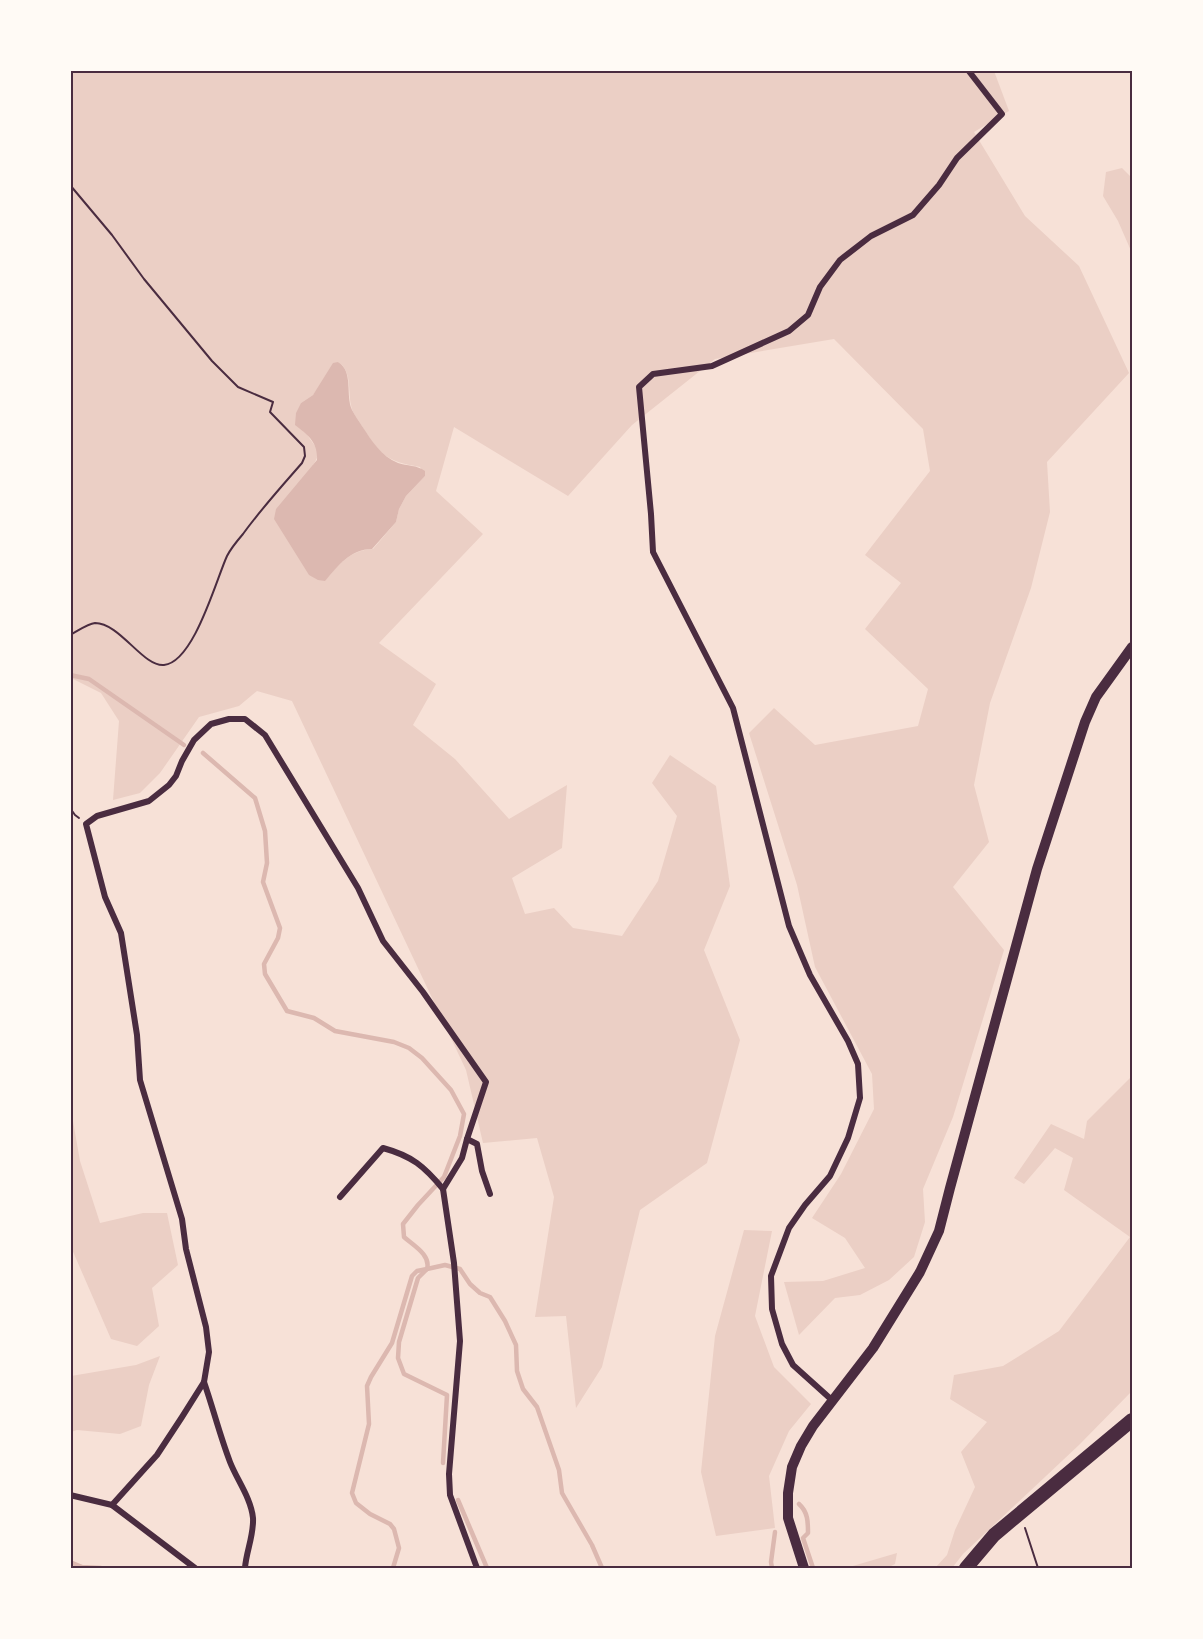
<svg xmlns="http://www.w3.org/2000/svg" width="1203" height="1639" font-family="'Titillium Web',sans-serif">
  <rect width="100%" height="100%" fill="#f7e1d7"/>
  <!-- green -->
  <g fill="#ebcfc5" fill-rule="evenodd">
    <path d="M70,71H994L1009,111L974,132L1025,216L1079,266L1129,373L1047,462L1050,512L1031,588L990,703L974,785L989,842L953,887L1004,950L953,1117L923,1189L925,1222L914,1257L889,1280L860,1295L835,1298L799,1335L784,1282L823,1281L865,1268L845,1238L812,1218L841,1174L874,1109L872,1074L815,967L797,885L749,733L774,708L815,745L918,726L928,689L865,629L901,583L865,555L930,471L923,429L834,339L715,359L632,425L568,496L454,427L436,491L483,534L379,643L436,684L413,725L455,759L509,819L567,785L562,848L512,878L525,914L554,908L573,928L622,936L658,881L677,816L652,783L670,755L716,786L730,886L704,950L740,1040L707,1163L640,1210L602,1367L576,1408L566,1316L535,1317L554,1197L537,1138L483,1143L466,1070L292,701L257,691L239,706L199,717L160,773L140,793L113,800L119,721L101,693L71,678ZM338,362C352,370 348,391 351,405C352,413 358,419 362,426C380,455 386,461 420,467L425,476L406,496L399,509L396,522L373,549C349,550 339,565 324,581L313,465C324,450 313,446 307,434C303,426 302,413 301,403L313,395Z"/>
    <path d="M1122,168L1132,178V253L1118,221L1103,196L1106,172Z"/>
    <path d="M1132,1076V1391L1079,1445L963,1554L952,1568H935L947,1555L955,1530L975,1487L961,1452L987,1422L950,1399L954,1375L1003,1366L1059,1331L1130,1237L1064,1190L1073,1158L1055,1148L1024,1184L1014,1178L1051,1124L1084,1139L1087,1121Z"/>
    <path d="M70,1104L80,1161L100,1223L143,1213H167L178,1265L152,1288L159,1326L137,1346L111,1339L71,1247Z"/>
    <path d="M744,1230L772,1231L755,1316L774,1367L811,1404L789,1431L769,1476L775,1528L716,1536L701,1472L715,1336Z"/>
    <path d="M160,1356L149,1385L141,1426L120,1434L77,1430L71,1432V1376L136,1365Z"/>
    <path d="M897,1553L895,1564L887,1568H846Z"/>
  </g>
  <!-- water -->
  <path fill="#dcb8b0" d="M338,362C354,372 345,395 352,410C355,416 359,421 362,426C372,441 381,456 398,463C407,466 417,465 425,471V476L406,496L399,509L396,522L372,549C350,549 338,566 325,581L318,580L309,575L274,519L276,509L317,460C318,442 308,435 295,425L296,413L301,403L313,395L333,363Z"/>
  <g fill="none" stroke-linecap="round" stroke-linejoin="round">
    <!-- stream -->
    <g stroke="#dcb8b0" stroke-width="4.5">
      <path d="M70,675L89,679L184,745"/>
      <path d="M203,753L255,798L265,831L267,863L263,882L280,928L278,938L264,964L265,974L287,1011L314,1018L335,1031L394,1042L409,1048L422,1058L451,1090L464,1114L460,1136L444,1177L418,1205L403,1224L404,1237C414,1246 431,1255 427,1269L445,1265L460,1269L470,1284L480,1293L490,1297L505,1321L516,1345L517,1371L523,1389L537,1407L559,1470L562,1493L592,1545L602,1568"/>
      <path d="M427,1269L418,1278L399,1342L398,1358L404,1374L447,1395L443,1463"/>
      <path d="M458,1500L487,1568"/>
      <path d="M799,1504C808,1512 808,1522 808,1533L803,1538L813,1568"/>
      <path d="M70,1562L82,1567L101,1568"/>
      <path d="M393,1568L399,1548L394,1529L390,1524L370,1514L356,1503L352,1493L369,1424L367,1386L371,1377L392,1343L412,1276L417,1271L427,1269"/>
      <path d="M772,1568L771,1562L775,1532"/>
    </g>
    <!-- path -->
    <g stroke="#4a2c40" stroke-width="2">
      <path d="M70,185L112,235L144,279L212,361L238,387L273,402L270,412L304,447L305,456L302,463C282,486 261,509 243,534C237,541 231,548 227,556C216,580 194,662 164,665C143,667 120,623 95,623C87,624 78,631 70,635"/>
      <path d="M70,808L75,815L79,818"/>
      <path d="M1025,1528L1038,1568"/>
    </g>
    <!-- minor -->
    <g stroke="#4a2c40" stroke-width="6">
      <path d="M467,1139L477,1144L482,1171L490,1194"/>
      <path d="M340,1197L383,1148C412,1156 424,1166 443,1189"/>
      <path d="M204,1382C213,1408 220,1436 230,1462C237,1480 251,1498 253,1518C254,1535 246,1552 245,1568"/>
      <path d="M833,1401L793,1365L782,1344L772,1309L771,1276L789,1228L805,1205L830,1176L848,1138L860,1098L858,1064L848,1041L810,975L789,926L733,708L653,552L651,514L639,387L653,374L712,366L789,331L808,315L820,287L840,260L871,236L913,215L939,185L957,158L1002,114L968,70"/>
      <path d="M70,1495L112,1505L195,1568"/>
      <path d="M112,1505L157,1455L182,1417L204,1382L209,1352L206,1327L186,1249L182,1219L140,1080L137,1035L121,933L105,897L86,824L97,816L149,801L169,785L176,776L182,761L194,740L211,724L229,719H245L265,735L358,888L383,941L423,992L486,1082L467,1139L462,1158L443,1189L454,1263L460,1341L449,1474L450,1495L477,1568"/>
    </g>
    <!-- tertiary -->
    <path stroke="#4a2c40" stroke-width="10" d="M804,1568L788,1518V1493L792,1467L801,1446L813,1426L873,1348L920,1272L939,1231L950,1188L1037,869L1085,722L1096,697L1132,647"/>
    <!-- primary -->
    <path stroke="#4a2c40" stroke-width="14" d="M966,1568L994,1535L1132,1420"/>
  </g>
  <!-- border -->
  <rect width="1203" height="1639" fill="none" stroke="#fffaf5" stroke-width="144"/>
  <rect x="72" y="72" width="1059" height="1495" fill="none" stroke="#4a2c40" stroke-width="2"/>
</svg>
